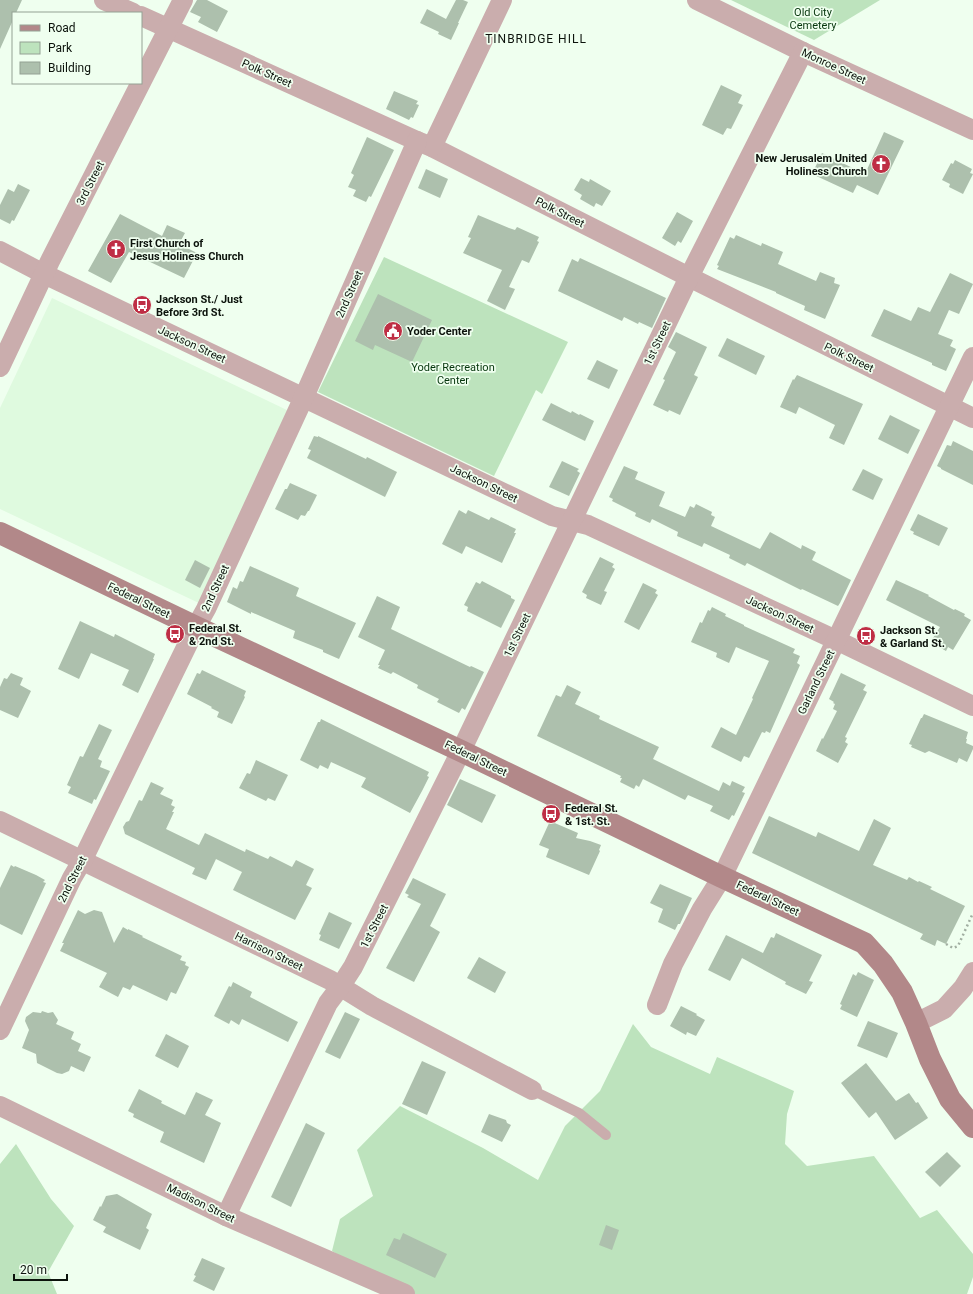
<svg xmlns="http://www.w3.org/2000/svg" width="973" height="1294" font-family="Roboto,sans-serif">
  <rect width="100%" height="100%" fill="#efffef"/>
  <!-- built -->
  <path fill="#dffadf" d="M52,298L291,412L201,604L0,509V408Z"/>
  <!-- green -->
  <g fill="#bde3bd">
    <path d="M731,0H880L814,40Z"/>
    <path d="M384,257L568,342L542,394L536,390L494,476L318,392Z"/>
    <path d="M633,1024L651,1047L710,1074L717,1057L794,1091L787,1114L785,1144L807,1166L874,1156L920,1218L937,1210L973,1254V1277L967,1294H398L332,1251L340,1219L373,1196L357,1150L400,1106L483,1148L538,1180L565,1126L600,1091Z"/>
    <path d="M16,1144L51,1199L74,1226L48,1272L57,1294H0V1164Z"/>
  </g>
  <!-- building -->
  <g fill="#adc0ad">
    <path d="M0,0H22L16,13H13V20L0,49Z"/>
    <path d="M197,0H207L228,11L217,32L198,22L201,17L190,12Z"/>
    <path d="M456,0H463L468,2L458,23H459L451,40L438,34L439,32L420,23L427,9L446,19Z"/>
    <path d="M721,85L742,95L738,103L743,105L731,129L727,128L723,135L702,125Z"/>
    <path d="M394,91L418,101L416,104L419,105L413,118L411,117L409,120L386,109Z"/>
    <path d="M884,132L904,141L878,195L857,185L853,193L812,174L822,153L865,174Z"/>
    <path d="M367,137L394,150L371,197L369,196L366,202L353,196L356,190L348,187L354,175L351,173Z"/>
    <path d="M955,160L972,169L970,173L973,174L963,194L949,187L950,184L942,180L951,163L953,164Z"/>
    <path d="M426,169L448,179L440,198L418,188Z"/>
    <path d="M581,178L589,182L590,179L611,191L602,206L596,203L594,207L580,199L582,195L574,190Z"/>
    <path d="M18,184L30,190L14,221L12,220L10,224L0,219V205L8,189L14,192Z"/>
    <path d="M677,212L693,221L681,243L678,241L675,246L662,238Z"/>
    <path d="M120,214L162,236L167,225L185,233L179,244L197,253L184,278L129,252L111,283L88,271Z"/>
    <path d="M478,215L509,228L515,230L517,227L539,237L537,241L539,242L529,263L522,260L509,287L515,289L505,310L487,301L502,270L463,253L471,238L468,237Z"/>
    <path d="M736,235L761,246L762,243L783,252L778,264L816,281L820,272L835,278L834,283L840,285L825,319L804,310L805,306L776,293V292L717,269L719,266L717,265L730,237L734,239Z"/>
    <path d="M580,258L666,298L652,328L639,322L638,324L624,317L622,321L558,291L572,259L578,262Z"/>
    <path d="M950,273L973,284L959,314L949,310L938,334L953,340L950,346L956,349L946,371L932,365V363L871,336L884,309L911,321L918,307L930,312Z"/>
    <path d="M378,294L432,320L412,362L375,345L373,350L355,341Z"/>
    <path d="M676,332L707,347L694,375L698,377L680,415L669,410L668,412L653,405L665,380L663,379L676,352L668,347Z"/>
    <path d="M727,338L765,356L756,375L718,356Z"/>
    <path d="M597,360L618,370L609,389L587,379Z"/>
    <path d="M797,375L863,404L844,445L829,438L835,425L799,407L796,414L780,407L793,379L794,380Z"/>
    <path d="M551,403L571,413L572,411L579,415L580,414L594,421L585,441L542,420Z"/>
    <path d="M890,415L920,430L908,454L878,439Z"/>
    <path d="M314,436L318,437V436L366,459L367,457L397,472L385,497L307,458L311,450L308,449Z"/>
    <path d="M953,441L973,451V485L941,469V468L937,466L947,445L951,446Z"/>
    <path d="M562,461L579,469L577,471L580,473L569,496L549,487Z"/>
    <path d="M624,466L638,472L635,479L665,492L659,506L685,517L690,506L694,508L696,504L712,512L711,515L715,517L711,526L760,549L770,532L801,549L802,545L816,552L812,560L851,580L840,603L838,606L802,589L801,590L747,563L745,566L729,558L730,555L704,543L702,547L677,536L678,532L652,519L650,523L635,516L636,513L612,501L613,499L609,497Z"/>
    <path d="M863,469L883,479L873,500L852,490Z"/>
    <path d="M290,483L317,495L309,511H308L305,516L301,515L298,520L275,509L285,489H287Z"/>
    <path d="M459,510L466,514L468,510L489,520L491,517L516,529L514,533H516L502,563L466,546L462,554L442,544Z"/>
    <path d="M918,514L948,528L939,546L913,534L914,532L910,530Z"/>
    <path d="M600,557L614,564L612,567L615,569L604,591L607,592L601,605L586,598L587,595L582,592Z"/>
    <path d="M195,560L210,568L200,588L185,580Z"/>
    <path d="M250,566L297,587L299,588L296,596L356,623L339,659L323,652V650L293,638L295,631L251,612V614L227,602L233,587L237,589L240,581L243,582Z"/>
    <path d="M896,580L929,595L928,596L954,610L955,609L965,614L964,616L971,620L953,650L948,647L946,651L934,644L936,640L933,638L940,627L886,600Z"/>
    <path d="M482,581L511,596V598L515,600L501,628L467,611L468,607L464,605L476,582L480,584Z"/>
    <path d="M643,583L657,590L655,593L658,595L639,630L624,622Z"/>
    <path d="M377,596L400,607L391,629L470,667L471,666L484,672L465,710L462,708L459,713L437,702L439,699L417,688L418,685L393,672L391,674L378,668L380,665H378L385,650L358,637Z"/>
    <path d="M712,607L726,614L725,616L744,625V626L795,649L793,653L800,656L797,663L800,665L770,733L766,731L765,733L762,732L749,758L744,756L741,762L711,747L721,727L736,735L753,699L752,698L769,661L736,647L729,663L716,657L717,653L691,642L700,622L702,623L708,610L710,611Z"/>
    <path d="M80,621L114,637L115,634L155,654L153,659H154L138,693L122,685L129,670L91,653L79,679L58,669Z"/>
    <path d="M202,670L246,691L244,696L245,697L232,724L217,717L219,712L211,708L212,707L187,694L197,673L200,674Z"/>
    <path d="M11,673L23,678L20,685L31,691L18,718L0,710V687L4,678L7,679Z"/>
    <path d="M841,673L866,685L863,690L867,692L845,737L847,738L845,742L848,744L838,763L816,751L822,738L823,739L837,711L833,709L835,704L833,703L834,702L829,699Z"/>
    <path d="M567,685L581,692L575,704L600,716L599,719L659,747L653,759L719,791L723,782L730,786L732,781L745,787L742,792L745,793L734,816L732,815L729,820L710,811L713,806L688,795L685,800L643,779L639,787L636,785L634,789L620,782L622,778H620L621,776L537,736L556,695L561,697Z"/>
    <path d="M924,714L968,732L966,739H967L966,743L973,746V749L967,762L959,758L957,763L929,751L925,753L911,747L912,745L909,744L921,718H922Z"/>
    <path d="M321,719L429,772L427,776L429,777L422,791L410,813L361,787L366,778L331,762L328,769L320,765L318,769L300,760L318,722H320Z"/>
    <path d="M99,724L112,730L98,759L102,761L100,767L110,771L96,800L94,799L92,804L68,793L71,787L67,785L80,756L83,757Z"/>
    <path d="M256,760L288,775L275,801L268,798L266,801L239,788L247,773L250,774Z"/>
    <path d="M460,779L496,795L482,823L447,805Z"/>
    <path d="M151,782L164,788L160,794L173,800L171,805L175,807L172,812H174L166,829L199,845L205,833L245,852L246,849L268,859L270,856L292,867L296,860L314,869L306,885L312,888L295,920L233,890L242,872L216,859L206,880L192,874L195,868L125,834L123,827L126,822L129,821L139,800L142,801Z"/>
    <path d="M769,816L816,837L818,832L859,851L874,819L891,828L873,865L907,880L909,877L918,882L919,881L932,887L930,889L965,906L946,944L937,940L935,946L920,939L923,934L752,853Z"/>
    <path d="M550,821L578,833L576,838L590,841L601,845L599,850L600,851L589,875L546,857L549,849L539,845Z"/>
    <path d="M11,865L14,867L15,866L36,875L45,880L43,882L46,883L22,935L0,924V888Z"/>
    <path d="M413,878L446,894L430,926L440,932L414,982L386,968L421,904L407,897L409,895L405,893Z"/>
    <path d="M660,884L692,898L680,924H678L675,930L658,922L663,909L650,903Z"/>
    <path d="M78,910L85,914L94,910L102,912L114,943L123,927L128,930V929L143,936L142,937L182,956L180,960L186,962L185,965L189,967L176,994L171,992L167,1001L133,985L130,990L123,987L118,997L99,987L107,973L60,951L64,943H62Z"/>
    <path d="M329,912L352,923L339,949L319,940L321,935L319,934Z"/>
    <path d="M776,933L822,955L809,981L813,982L806,994L785,984L786,982L742,958L730,981L708,970L726,935L763,953L771,937L774,938Z"/>
    <path d="M479,957L506,972L495,993L467,978Z"/>
    <path d="M858,972L874,980L857,1017L840,1009L842,1005L840,1004L853,974L856,976Z"/>
    <path d="M233,982L252,992L250,997L252,998L298,1022L288,1042L242,1019L239,1025L231,1020L229,1024L214,1016L229,986L231,987Z"/>
    <path d="M681,1006L697,1014L696,1015L705,1020L696,1036L687,1032L686,1035L670,1026Z"/>
    <path d="M42,1011L48,1013L53,1012L58,1020L56,1024L74,1032L71,1039L81,1044L78,1051L91,1057L84,1072L71,1066L69,1071L62,1074L57,1073L37,1063L36,1054L22,1048L29,1030L25,1021L26,1017L33,1012L41,1013Z"/>
    <path d="M345,1012L360,1019L340,1059L325,1052Z"/>
    <path d="M868,1021L898,1033L887,1058L857,1046Z"/>
    <path d="M166,1034L189,1046L178,1068L155,1056Z"/>
    <path d="M422,1061L446,1072L427,1115L402,1104Z"/>
    <path d="M866,1063L896,1101L909,1093L916,1103L918,1102L928,1118L895,1140L876,1112L869,1118L841,1083Z"/>
    <path d="M139,1089L162,1101L161,1103L185,1115L196,1092L213,1100L205,1115L221,1123L204,1163L160,1142L164,1132L133,1117L134,1114L128,1111Z"/>
    <path d="M489,1114L506,1120L507,1123L511,1125L502,1142L481,1132Z"/>
    <path d="M306,1123L325,1133L291,1207L271,1197Z"/>
    <path d="M947,1152L961,1166L940,1187L925,1172Z"/>
    <path d="M117,1194L152,1214L146,1228L149,1230L140,1250L103,1232L106,1227L93,1220L100,1206L101,1207L106,1196Z"/>
    <path d="M606,1225L619,1230L612,1250L599,1245Z"/>
    <path d="M403,1233L447,1254L435,1278L386,1255L394,1238L400,1240Z"/>
    <path d="M202,1258L225,1268L214,1291L193,1281L196,1276L194,1275Z"/>
  </g>
  <g fill="none" stroke-linecap="round" stroke-linejoin="round">
    <!-- path -->
    <path stroke="#a1aea1" stroke-width="2.5" stroke-dasharray="2 3" stroke-linecap="butt" d="M946,944L953,948L958,946L973,913"/>
    <!-- lane -->
    <path stroke="#caadad" stroke-width="10" d="M532,1090L579,1113L606,1135"/>
    <!-- street -->
    <g stroke="#caadad" stroke-width="20">
      <path d="M104,0L133,13"/>
      <path d="M697,0L803,52L973,130"/>
      <path d="M141,16L417,141L432,147L689,277L973,418"/>
      <path d="M432,147L502,0"/>
      <path d="M0,251L44,274L552,516L588,525L836,640L973,706"/>
      <path d="M0,367L50,261L183,0"/>
      <path d="M0,821L330,980L372,1006L532,1090"/>
      <path d="M657,1005L673,964L702,909L722,877L973,357"/>
      <path d="M916,1023L944,1009L963,988L973,972"/>
      <path d="M0,1030L72,878L82,861L196,627L206,609L304,397L417,141"/>
      <path d="M0,1106L226,1216L405,1294"/>
      <path d="M226,1216L328,1003L340,987L353,967L461,751L689,277L803,52"/>
    </g>
    <!-- secondary -->
    <path stroke="#b28889" stroke-width="22" d="M0,533L196,627L461,751L722,877L864,943L883,964L902,992L916,1023L930,1059L950,1099L973,1127"/>
  </g>
  <!-- icons -->
  <defs>
    <g id="church-disc" transform="scale(1)"><circle r="9.5" fill="#bf2e45" stroke="#efffef"/><path d="M-1.2-6h2.4v3.5h3.3v2.4h-3.3V6h-2.4V-.1h-3.3v-2.4h3.3Z" fill="#fff"/></g>
    <g id="bus-disc" transform="scale(1)"><circle r="9.5" fill="#bf2e45" stroke="#efffef"/><path d="M-5-6H5V4H4V6H2V4H-2V6H-4V4H-5ZM-3.5-4V0h7V-4ZM-3.5 1.2v1.5H-2V1.2ZM2 1.2v1.5H3.5V1.2Z" fill="#fff"/></g>
    <g id="civic-disc" transform="scale(1)"><circle r="9.5" fill="#bf2e45" stroke="#efffef"/><path d="M-.6-6.5H3V-4.5H.6V-3L4-1V1h2V6H-6V1h2V-1L-.6-3ZM-1.2 2.5V6h2.4V2.5Z" fill="#fff"/></g>
  </defs>
  <g fill-rule="evenodd">
    <use href="#church-disc" x="881" y="164"/>
    <use href="#church-disc" x="116" y="249"/>
    <use href="#bus-disc" x="142" y="305"/>
    <use href="#civic-disc" x="393" y="331"/>
    <use href="#bus-disc" x="175" y="634"/>
    <use href="#bus-disc" x="866" y="636"/>
    <use href="#bus-disc" x="551" y="814"/>
  </g>
  <g text-anchor="middle" stroke-width="3.5" stroke-linejoin="round" paint-order="stroke">
    <!-- park labels -->
    <g font-size="11" fill="#06360d" stroke="#efffef">
      <text x="813" y="16">Old City<tspan x="813" dy="13">Cemetery</tspan></text>
      <text x="453" y="371">Yoder Recreation<tspan x="453" dy="13">Center</tspan></text>
    </g>
    <!-- street labels -->
    <g font-size="11" fill="#0c130c" stroke="#efffef">
      <text transform="translate(834 66) rotate(25)" y="4">Monroe Street</text>
      <text transform="translate(267 73) rotate(24)" y="4">Polk Street</text>
      <text transform="translate(90 183) rotate(-63)" y="4">3rd Street</text>
      <text transform="translate(560 212) rotate(27)" y="4">Polk Street</text>
      <text transform="translate(349 294) rotate(-66)" y="4">2nd Street</text>
      <text transform="translate(657 343) rotate(-64)" y="4">1st Street</text>
      <text transform="translate(192 344) rotate(25)" y="4">Jackson Street</text>
      <text transform="translate(849 357) rotate(26)" y="4">Polk Street</text>
      <text transform="translate(484 483) rotate(26)" y="4">Jackson Street</text>
      <text transform="translate(215 588) rotate(-65)" y="4">2nd Street</text>
      <text transform="translate(139 600) rotate(26)" y="4">Federal Street</text>
      <text transform="translate(780 614) rotate(25)" y="4">Jackson Street</text>
      <text transform="translate(517 635) rotate(-64)" y="4">1st Street</text>
      <text transform="translate(816 682) rotate(-64)" y="4">Garland Street</text>
      <text transform="translate(476 758) rotate(26)" y="4">Federal Street</text>
      <text transform="translate(72 879) rotate(-63)" y="4">2nd Street</text>
      <text transform="translate(768 898) rotate(25)" y="4">Federal Street</text>
      <text transform="translate(374 926) rotate(-63)" y="4">1st Street</text>
      <text transform="translate(269 951) rotate(26)" y="4">Harrison Street</text>
      <text transform="translate(201 1203) rotate(26)" y="4">Madison Street</text>
    </g>
    <!-- poi labels -->
    <g font-size="11" font-weight="bold" fill="#0c130c" stroke="#efffef" text-anchor="start">
      <text x="867" y="162" text-anchor="end">New Jerusalem United<tspan x="867" dy="13">Holiness Church</tspan></text>
      <text x="130" y="247">First Church of<tspan x="130" dy="13">Jesus Holiness Church</tspan></text>
      <text x="156" y="303">Jackson St./ Just<tspan x="156" dy="13">Before 3rd St.</tspan></text>
      <text x="407" y="335">Yoder Center</text>
      <text x="189" y="632">Federal St.<tspan x="189" dy="13">&amp; 2nd St.</tspan></text>
      <text x="880" y="634">Jackson St.<tspan x="880" dy="13">&amp; Garland St.</tspan></text>
      <text x="565" y="812">Federal St.<tspan x="565" dy="13">&amp; 1st. St.</tspan></text>
    </g>
    <!-- neighbourhood labels -->
    <g font-size="12" letter-spacing="1" fill="#0c130c" stroke="#efffef">
      <text x="536" y="43">TINBRIDGE HILL</text>
    </g>
  </g>
  <!-- legend -->
  <rect x="12" y="12" width="130" height="72" fill="#efffef" stroke="#94a194"/>
  <rect x="20" y="25" width="20" height="6" fill="#b28889" stroke="#94a194"/>
  <text x="48" y="32" font-size="12" fill="#0c130c">Road</text>
  <rect x="20" y="42" width="20" height="12" fill="#bde3bd" stroke="#94a194"/>
  <text x="48" y="52" font-size="12" fill="#0c130c">Park</text>
  <rect x="20" y="62" width="20" height="12" fill="#adc0ad" stroke="#94a194"/>
  <text x="48" y="72" font-size="12" fill="#0c130c">Building</text>
  <!-- scale -->
  <path d="M14 1274v6h53v-6" fill="none" stroke="#0c130c" stroke-width="2"/>
  <text x="20" y="1274" font-size="12" fill="#0c130c" stroke="#efffef" stroke-width="3" paint-order="stroke">20 m</text>
</svg>
